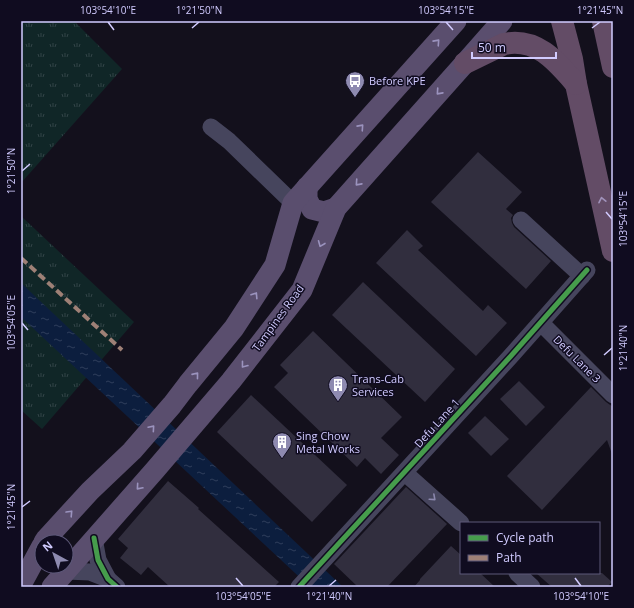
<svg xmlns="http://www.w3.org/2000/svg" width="634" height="608" font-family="'Open Sans',sans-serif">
  <defs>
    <pattern id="grass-tufts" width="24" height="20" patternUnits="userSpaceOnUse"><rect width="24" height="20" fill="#102627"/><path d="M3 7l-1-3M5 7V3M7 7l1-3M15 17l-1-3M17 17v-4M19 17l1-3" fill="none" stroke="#324447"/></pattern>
    <pattern id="water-ripples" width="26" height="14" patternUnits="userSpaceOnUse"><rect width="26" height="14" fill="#0c1e3e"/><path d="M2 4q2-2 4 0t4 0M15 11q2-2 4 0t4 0" fill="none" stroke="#2e3d5b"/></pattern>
  </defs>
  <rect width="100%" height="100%" fill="#13101c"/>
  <!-- grass -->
  <g fill="url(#grass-tufts)">
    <path d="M21,21H74L122,69L21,183Z"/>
    <path d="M21,216L134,322L42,429L21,410Z"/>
  </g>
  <!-- water -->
  <path fill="url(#water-ripples)" d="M21,283L343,587H310L21,317Z"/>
  <!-- building -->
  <g fill="#312e3e">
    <path d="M478,152L522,192L506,209L513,215L511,218L512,223L514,227L551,261L526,289L431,202Z"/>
    <path d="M407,230L423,246L418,250L483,311L488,305L507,323L476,356L376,263Z"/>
    <path d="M363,282L455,369L425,402L332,315Z"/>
    <path d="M313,331L402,417L381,438L399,455L381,474L365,458L357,467L274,387L288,373L280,365Z"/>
    <path d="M519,381L545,407L526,426L500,399Z"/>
    <path d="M591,387L606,402L613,407V454H612L607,440L542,510L507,476Z"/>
    <path d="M251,395L347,485L312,522L217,432Z"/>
    <path d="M485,416L509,439L491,456L468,433Z"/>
    <path d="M168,481L199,508L198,509L279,582L274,587H170L148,567L141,575L120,558L128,548L118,539Z"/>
    <path d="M406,487L447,524L387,587H358L334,564Z"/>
    <path d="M451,546L461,555V573H480L495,587H414L420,580V579Z"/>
    <path d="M536,573H602L612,582L607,587H552Z"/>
  </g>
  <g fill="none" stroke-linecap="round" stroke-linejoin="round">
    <!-- minor -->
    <g stroke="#46455d" stroke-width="17">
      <path d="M211,127L229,141L293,203"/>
      <path d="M521,220L582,276"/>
      <path d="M541,323L613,395"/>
      <path d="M405,473L461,523"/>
      <path d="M94,538L98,560L108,579L117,587"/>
      <path d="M66,571L90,572L108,579"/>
      <path d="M517,573L532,587"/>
      <path d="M299,587L510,357L587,270"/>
    </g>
    <!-- major -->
    <g stroke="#5a4e6e" stroke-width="21">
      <path d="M307,187V199L312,209L324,212L336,208"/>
      <path d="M44,542L46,539L90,491L132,451L172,405L188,384L234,328L275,265L293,203L456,21"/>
      <path d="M21,583L23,581L42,546"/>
      <path d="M52,587L155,470L231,381L302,290L336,208L465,63L502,21"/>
    </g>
    <!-- highway -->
    <g stroke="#634c66" stroke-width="22">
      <path d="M562,21L572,59L576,84L613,251"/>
      <path d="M603,21L613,67"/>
      <path d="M465,63L504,44C537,37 557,62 576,84"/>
    </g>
    <!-- quiet -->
    <path stroke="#9e8076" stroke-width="4" stroke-dasharray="8 4" stroke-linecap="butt" d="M21,258L122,350"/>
    <!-- cycleway casing -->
    <g stroke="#100c20" stroke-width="8">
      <g id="cycleway">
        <path d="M94,538L98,560L108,579L117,587"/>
        <path d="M299,587L510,357L587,270"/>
      </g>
    </g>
    <!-- cycleway -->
    <use href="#cycleway" stroke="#469c4c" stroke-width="5"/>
  </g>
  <!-- one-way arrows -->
  <defs><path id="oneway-chevron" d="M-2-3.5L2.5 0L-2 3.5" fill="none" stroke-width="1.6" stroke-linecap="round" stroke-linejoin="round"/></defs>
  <g stroke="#9b93be">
    <use href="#oneway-chevron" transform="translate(437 42) rotate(-48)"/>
    <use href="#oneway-chevron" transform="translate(439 92) rotate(132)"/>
    <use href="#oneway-chevron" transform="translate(361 127) rotate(-48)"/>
    <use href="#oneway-chevron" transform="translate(358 183) rotate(132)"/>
    <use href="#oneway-chevron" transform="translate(321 244) rotate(112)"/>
    <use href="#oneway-chevron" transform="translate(255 295) rotate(-57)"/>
    <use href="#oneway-chevron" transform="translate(244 365) rotate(128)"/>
    <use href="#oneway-chevron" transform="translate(196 375) rotate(-51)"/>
    <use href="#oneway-chevron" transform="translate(152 428) rotate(-49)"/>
    <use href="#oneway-chevron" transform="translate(139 487) rotate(131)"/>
    <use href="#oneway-chevron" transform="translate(70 513) rotate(-47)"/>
  </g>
  <use stroke="#a092ba" href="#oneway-chevron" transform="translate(602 200) rotate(-102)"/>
  <use stroke="#8c88ae" href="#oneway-chevron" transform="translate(433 498) rotate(42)"/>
  <!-- ticks -->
  <path fill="none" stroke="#d1cbff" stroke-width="1.5" d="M108,22L114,30M446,22L453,30M192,28L199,22M592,28L600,22M22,171L30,164M606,212L612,219M22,323L28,330M604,355L612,348M22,507L30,501M236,578L243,586M575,578L581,586M329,586L336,580"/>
  <!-- icons -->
  <defs>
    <g id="bus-pin" transform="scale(1)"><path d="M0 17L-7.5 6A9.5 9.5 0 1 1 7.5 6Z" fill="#8e8ab0" stroke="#100c20"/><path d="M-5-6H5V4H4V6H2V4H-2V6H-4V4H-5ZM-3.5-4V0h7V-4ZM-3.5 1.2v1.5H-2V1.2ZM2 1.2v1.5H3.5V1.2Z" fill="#fff"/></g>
    <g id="building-pin" transform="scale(1)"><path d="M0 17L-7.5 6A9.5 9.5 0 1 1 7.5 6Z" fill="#8e8ab0" stroke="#100c20"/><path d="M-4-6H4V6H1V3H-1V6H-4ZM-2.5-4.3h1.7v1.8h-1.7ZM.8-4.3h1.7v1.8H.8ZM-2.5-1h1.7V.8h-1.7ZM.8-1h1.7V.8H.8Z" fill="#fff"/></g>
  </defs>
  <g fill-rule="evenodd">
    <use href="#bus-pin" x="355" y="81"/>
    <use href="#building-pin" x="338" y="385"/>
    <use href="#building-pin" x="282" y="442"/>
  </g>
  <g text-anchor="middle" stroke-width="3" stroke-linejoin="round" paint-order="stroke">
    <!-- poi labels -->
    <g font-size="11" fill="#d1cbff" stroke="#100c20" text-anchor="start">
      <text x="369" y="85">Before KPE</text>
      <text x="352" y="383">Trans-Cab<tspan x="352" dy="13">Services</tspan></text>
      <text x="296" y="440">Sing Chow<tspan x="296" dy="13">Metal Works</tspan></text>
    </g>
    <!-- street labels -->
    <g font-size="11" fill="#d1cbff" stroke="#100c20">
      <text transform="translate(278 318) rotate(-54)" y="4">Tampines Road</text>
      <text transform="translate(577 359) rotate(45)" y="4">Defu Lane 3</text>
      <text transform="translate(437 423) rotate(-48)" y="4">Defu Lane 1</text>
    </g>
  </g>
  <!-- border -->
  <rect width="634" height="608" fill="none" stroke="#100c20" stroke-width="44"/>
  <!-- legend -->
  <rect x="460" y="522" width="140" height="52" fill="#100c20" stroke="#5d5879"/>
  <rect x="468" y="535" width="20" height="6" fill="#469c4c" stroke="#5d5879"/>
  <text x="496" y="542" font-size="12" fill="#d1cbff">Cycle path</text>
  <rect x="468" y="555" width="20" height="6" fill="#9e8076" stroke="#5d5879"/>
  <text x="496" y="562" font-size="12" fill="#d1cbff">Path</text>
  <!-- north arrow -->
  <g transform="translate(54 554) rotate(320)"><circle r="19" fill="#100c20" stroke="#5d5879"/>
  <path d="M0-3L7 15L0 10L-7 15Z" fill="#8e8ab0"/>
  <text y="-6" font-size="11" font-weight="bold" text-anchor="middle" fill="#d1cbff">N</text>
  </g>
  <!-- scale -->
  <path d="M472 52v6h84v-6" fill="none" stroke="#d1cbff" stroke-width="2"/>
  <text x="478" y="52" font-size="12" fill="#d1cbff" stroke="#100c20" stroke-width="3" paint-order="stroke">50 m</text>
  <rect x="22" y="22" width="590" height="564" fill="none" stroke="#d1cbff" stroke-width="1.5"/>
  <g font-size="10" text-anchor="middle" fill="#d1cbff">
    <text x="108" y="14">103°54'10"E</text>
    <text x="199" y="14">1°21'50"N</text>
    <text x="446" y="14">103°54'15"E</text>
    <text x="600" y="14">1°21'45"N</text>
    <text transform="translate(11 171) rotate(-90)" y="4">1°21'50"N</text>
    <text transform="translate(623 219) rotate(-90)" y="4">103°54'15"E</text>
    <text transform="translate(11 323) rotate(-90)" y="4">103°54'05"E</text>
    <text transform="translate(623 348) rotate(-90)" y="4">1°21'40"N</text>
    <text transform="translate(11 507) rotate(-90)" y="4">1°21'45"N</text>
    <text x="243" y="600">103°54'05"E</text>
    <text x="329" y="600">1°21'40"N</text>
    <text x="581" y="600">103°54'10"E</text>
  </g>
</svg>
